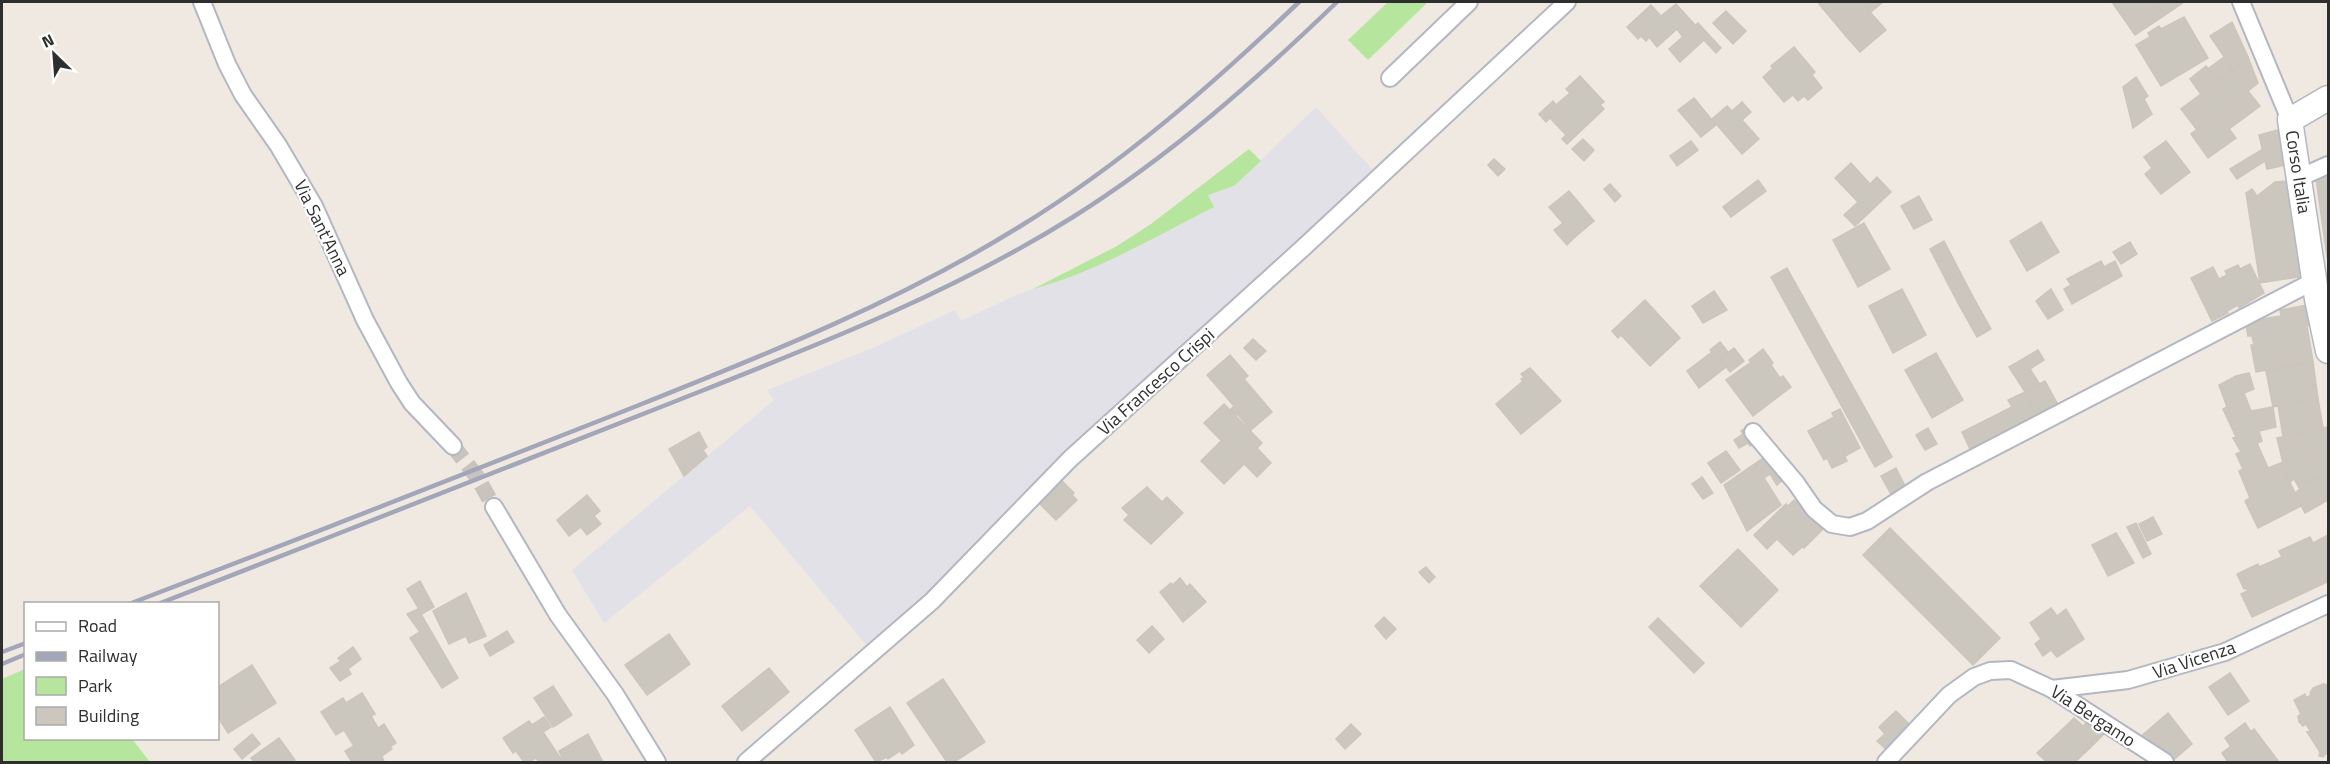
<svg xmlns="http://www.w3.org/2000/svg" width="2330" height="764" font-family="'Titillium Web',sans-serif">
  <rect width="100%" height="100%" fill="#efe9e1"/>
  <!-- industrial -->
  <path fill="#e3e1e8" d="M1316,107L1379,177L873,653L750,506L604,623L572,570L774,400L767,390L877,346L955,310L961,321L1016,295L1073,275L1123,254L1213,207L1208,195L1234,186Z"/>
  <!-- green -->
  <g fill="#b6e59e">
    <path d="M1388,2H1428L1368,60L1348,40Z"/>
    <path d="M1249,149L1261,161L1234,186L1208,195L1214,207C1155,237 1096,272 1033,289L1117,246L1151,224Z"/>
    <path d="M25,669L26,738L132,739L150,762H2V679Z"/>
  </g>
  <!-- building -->
  <g fill="#cbc7bf" stroke="#cbc5ba" stroke-width="1.5">
    <path d="M1821,2H1865L1872,11L1845,35L1819,4Z"/>
    <path d="M1865,2H1883L1872,11Z"/>
    <path d="M2112,2H2151L2158,12L2161,9L2165,15L2135,35Z"/>
    <path d="M2151,2H2184L2165,15L2161,9L2158,12Z"/>
    <path d="M1676,4L1695,25L1682,36L1677,29L1657,47L1649,37L1646,41L1641,36L1638,39L1627,27L1651,5L1661,16Z"/>
    <path d="M1726,11L1746,31L1733,44L1713,23Z"/>
    <path d="M1870,12L1886,30L1860,52L1845,35Z"/>
    <path d="M2184,17L2208,58L2161,86L2136,45L2150,37L2148,33L2159,26L2161,29Z"/>
    <path d="M2232,22L2248,57L2233,70L2210,36Z"/>
    <path d="M1698,23L1721,48L1716,53L1704,40L1680,62L1669,49Z"/>
    <path d="M1794,47L1815,72L1812,75L1822,88L1808,100L1804,96L1798,101L1793,95L1784,102L1763,77L1773,68L1771,66Z"/>
    <path d="M2224,57L2233,70L2217,81L2208,69Z"/>
    <path d="M2248,57L2258,83L2248,91L2233,70Z"/>
    <path d="M2206,66L2217,81L2200,93L2190,79Z"/>
    <path d="M2233,70L2248,91L2197,130L2181,109Z"/>
    <path d="M1580,76L1604,102L1600,105L1604,109L1567,144L1562,139L1566,135L1550,118L1546,122L1539,114L1553,101L1556,105L1570,93L1566,89Z"/>
    <path d="M2136,77L2148,96L2144,99L2152,114L2133,128L2123,87Z"/>
    <path d="M2248,91L2260,106L2229,129L2218,114Z"/>
    <path d="M1694,98L1716,125L1701,137L1678,110Z"/>
    <path d="M1742,102L1751,112L1742,120L1759,139L1742,154L1712,119L1727,106L1732,111Z"/>
    <path d="M2218,114L2236,138L2208,158L2191,134Z"/>
    <path d="M2278,130L2286,165L2267,169L2259,135Z"/>
    <path d="M1583,139L1594,150L1584,161L1572,149Z"/>
    <path d="M1691,141L1698,150L1677,166L1670,156Z"/>
    <path d="M2166,141L2190,172L2161,194L2145,174L2152,168L2144,157Z"/>
    <path d="M2263,149L2265,161L2237,179L2230,169Z"/>
    <path d="M1494,159L1505,169L1498,176L1488,165Z"/>
    <path d="M1851,163L1870,184L1877,177L1891,192L1855,226L1844,215L1858,202L1835,178Z"/>
    <path d="M2328,172V257H2327L2316,178Z"/>
    <path d="M1758,180L1766,191L1731,217L1723,207Z"/>
    <path d="M2288,181L2302,278L2298,277L2260,283L2246,193L2252,189L2257,196L2275,182Z"/>
    <path d="M1610,184L1621,196L1615,202L1604,189Z"/>
    <path d="M1569,191L1594,221L1575,237L1549,207Z"/>
    <path d="M1919,196L1932,220L1914,229L1901,206Z"/>
    <path d="M2041,222L2059,252L2027,271L2010,241Z"/>
    <path d="M1563,223L1575,237L1567,245L1554,230Z"/>
    <path d="M1864,223L1890,269L1858,287L1833,240Z"/>
    <path d="M1944,241L1960,272L1946,280L1930,249Z"/>
    <path d="M2130,242L2137,254L2121,264L2113,252Z"/>
    <path d="M2101,261L2104,267L2115,261L2122,276L2097,290L2086,269Z"/>
    <path d="M2250,264L2264,293L2239,308L2238,305L2227,311L2228,313L2212,321L2191,278L2213,267L2219,279L2227,275L2225,271L2238,265L2240,269Z"/>
    <path d="M1787,268L1892,457L1875,467L1771,277Z"/>
    <path d="M2086,269L2097,290L2072,304L2064,289L2071,285L2067,279Z"/>
    <path d="M1960,272L1972,295L1958,303L1946,280Z"/>
    <path d="M1902,289L1926,335L1893,353L1869,306Z"/>
    <path d="M2051,289L2063,310L2048,319L2036,301Z"/>
    <path d="M1714,291L1727,310L1703,323L1692,306Z"/>
    <path d="M1972,295L1991,329L1977,337L1958,303Z"/>
    <path d="M1645,300L1680,338L1650,366L1621,335L1618,338L1612,331Z"/>
    <path d="M2307,305L2311,325L2307,326L2313,362L2256,372L2251,345H2254L2252,336H2248L2246,325L2256,323V320L2281,316L2280,310Z"/>
    <path d="M1253,339L1266,351L1256,360L1244,348Z"/>
    <path d="M1720,342L1728,352L1720,359L1726,367L1699,388L1687,371L1712,352L1710,350Z"/>
    <path d="M1734,348L1744,361L1730,372L1720,359Z"/>
    <path d="M1763,349L1773,363L1771,365L1780,378L1783,376L1791,387L1753,416L1726,380L1751,362L1749,360Z"/>
    <path d="M2038,350L2044,360L2030,369L2039,383L2025,392L2009,367Z"/>
    <path d="M1936,353L1963,400L1932,418L1905,370Z"/>
    <path d="M1230,355L1248,376L1244,379L1272,412L1251,430L1237,414L1235,416L1230,410L1234,406L1207,375Z"/>
    <path d="M2313,362L2318,399L2273,407L2266,371Z"/>
    <path d="M1530,368L1561,401L1521,434L1496,404L1523,381L1521,379L1524,377L1521,374Z"/>
    <path d="M2249,373L2254,389L2244,393L2251,411L2273,407L2276,427L2259,431L2262,441L2257,443L2268,468L2281,463L2301,506L2258,528L2245,501L2250,498L2239,471L2243,469L2236,454L2241,452L2233,438L2236,437L2223,409L2227,407L2219,385L2236,376Z"/>
    <path d="M2045,381L2057,403L2036,415L2025,392Z"/>
    <path d="M2025,392L2037,417L1971,451L1962,432L2012,407L2008,400Z"/>
    <path d="M2318,399L2323,428L2283,436L2278,406Z"/>
    <path d="M1224,404L1262,443L1257,448L1271,463L1257,477L1204,423Z"/>
    <path d="M1840,409L1860,448L1845,456L1847,461L1832,468L1827,458L1824,460L1808,431L1834,417L1832,413Z"/>
    <path d="M2328,427V451L2283,463L2277,438Z"/>
    <path d="M1928,428L1937,444L1925,450L1916,435Z"/>
    <path d="M1744,429L1754,444L1750,446L1748,443L1739,448L1734,440L1743,434L1741,431Z"/>
    <path d="M699,432L707,447L703,450L707,456L684,476L669,449Z"/>
    <path d="M1221,441L1244,464L1224,484L1201,461Z"/>
    <path d="M1726,451L1740,470L1721,483L1708,463Z"/>
    <path d="M2328,451V476L2297,484L2294,479L2290,482L2281,463Z"/>
    <path d="M1769,454L1785,478L1777,485L1770,474L1764,478L1781,505L1747,531L1724,485Z"/>
    <path d="M1896,468L1906,488L1892,496L1881,476Z"/>
    <path d="M2328,476V500L2305,513L2295,493L2300,489L2297,484Z"/>
    <path d="M1702,477L1713,493L1703,499L1692,484Z"/>
    <path d="M1061,480L1074,493L1072,495L1077,500L1056,520L1038,502Z"/>
    <path d="M1147,487L1162,502L1167,497L1183,513L1151,544L1124,520L1129,515L1122,508Z"/>
    <path d="M587,495L600,511L594,516L601,524L587,535L581,527L569,536L557,520Z"/>
    <path d="M1794,500L1824,528L1804,548L1802,547L1793,555L1777,539L1767,549L1754,535L1786,504L1788,506Z"/>
    <path d="M2153,517L2162,534L2147,541L2139,524Z"/>
    <path d="M2136,523L2151,554L2143,558L2127,527Z"/>
    <path d="M1890,528L2000,638L1973,665L1863,555Z"/>
    <path d="M2116,533L2134,563L2108,576L2092,545Z"/>
    <path d="M2328,535V577L2326,579L2327,582L2252,617L2241,594L2248,591L2246,588L2244,589L2237,574L2258,564L2259,567L2282,557L2279,551L2310,537L2313,543Z"/>
    <path d="M1738,549L1778,590L1741,627L1700,586Z"/>
    <path d="M1426,567L1435,577L1429,583L1419,572Z"/>
    <path d="M1180,578L1187,587L1190,584L1206,602L1183,622L1160,592L1171,583L1173,585Z"/>
    <path d="M420,581L434,607L422,614L407,589Z"/>
    <path d="M466,593L486,636L469,643L466,636L449,644L433,611Z"/>
    <path d="M2051,608L2057,616L2066,609L2084,639L2057,657L2051,650L2043,656L2035,644L2041,639L2030,623Z"/>
    <path d="M418,609L458,678L442,688L410,638L420,632L407,614Z"/>
    <path d="M1384,617L1396,629L1386,639L1375,626Z"/>
    <path d="M1658,618L1704,663L1694,673L1649,627Z"/>
    <path d="M1152,626L1164,639L1149,653L1137,640Z"/>
    <path d="M507,631L514,642L490,656L484,645Z"/>
    <path d="M669,634L690,664L647,695L625,665Z"/>
    <path d="M353,647L361,659L348,669L351,674L340,681L330,668L341,661L338,658Z"/>
    <path d="M252,665L276,703L228,733L218,717V687Z"/>
    <path d="M769,668L789,692L742,731L722,706Z"/>
    <path d="M2230,673L2249,701L2228,715L2209,687Z"/>
    <path d="M943,679L985,742L954,762H947L907,703Z"/>
    <path d="M2323,684L2328,685V752L2323,757L2319,756L2320,752L2307,732L2310,731L2306,724L2303,726L2299,722L2298,716L2301,714L2294,700L2305,694L2306,698L2311,695L2310,693L2313,688Z"/>
    <path d="M553,686L572,715L553,727L534,698Z"/>
    <path d="M362,693L375,714L371,716L378,728L384,724L396,743L390,747L392,749L382,756L384,762H352L345,751L354,746L344,730L336,735L321,712L343,698L346,703Z"/>
    <path d="M890,707L914,745L902,754L900,751L888,759L887,757L876,762L855,730Z"/>
    <path d="M1896,711L1912,727L1889,752L1877,741L1885,734L1879,727Z"/>
    <path d="M2168,713L2192,744L2171,762L2138,739Z"/>
    <path d="M544,717L551,727L543,732L563,762H539L536,758L529,762H524L516,751L513,753L503,738L529,721L532,725Z"/>
    <path d="M2092,717L2106,732L2090,748L2067,725L2074,718L2083,726Z"/>
    <path d="M2245,723L2251,732L2231,747L2225,738Z"/>
    <path d="M1351,724L1361,734L1345,749L1336,739Z"/>
    <path d="M2067,725L2090,748L2075,762H2047L2037,753Z"/>
    <path d="M2254,729L2279,762H2228L2222,753Z"/>
    <path d="M252,734L260,744L242,759L234,749Z"/>
    <path d="M588,734L603,762H564L559,751Z"/>
    <path d="M279,738L295,760L292,762H255L251,758Z"/>
  </g>
  <g fill="none" stroke-linecap="round" stroke-linejoin="round">
    <!-- street-tunnel -->
    <path stroke="#c8c4bd" stroke-width="16" stroke-dasharray="16 8" stroke-linecap="butt" d="M453,446L477,477L494,507"/>
    <!-- street casing -->
    <g stroke="#b4b7c1" stroke-width="20">
      <g id="street">
        <path d="M202,2L227,64L243,95L278,145L314,206L365,320L399,383L412,403L453,446"/>
        <path d="M2241,2L2290,120"/>
        <path d="M1390,78L1469,2"/>
        <path d="M2299,178L2328,165"/>
        <path d="M1753,432L1796,483L1814,509L1832,524L1850,527L1867,521L1927,482L2314,281"/>
        <path d="M494,507L558,615L615,694L657,762"/>
        <path d="M2052,689L2128,680L2225,652L2328,604"/>
        <path d="M746,762L932,601L1070,459L1304,247L1567,2"/>
        <path d="M1886,762L1949,695L1974,677L1990,671L2011,670L2052,689L2165,762"/>
      </g>
    </g>
    <!-- secondary casing -->
    <g stroke="#b4b7c1" stroke-width="27">
      <path id="secondary" d="M2328,98L2290,120L2317,299L2328,351"/>
    </g>
    <!-- street -->
    <use href="#street" stroke="#fff" stroke-width="16"/>
    <!-- secondary -->
    <use href="#secondary" stroke="#fff" stroke-width="24"/>
    <!-- rail -->
    <g stroke="#a3a6b8" stroke-width="4.5">
      <path d="M129,604C291,542 453,479 614,415C752,360 892,306 1019,227C1122,164 1213,84 1299,2"/>
      <path d="M158,604C329,537 500,471 671,403C807,349 947,296 1073,217C1170,156 1255,81 1337,2"/>
      <path d="M2,652L26,643"/>
      <path d="M2,664L26,654"/>
    </g>
  </g>
  <g text-anchor="middle" stroke-width="4.5" stroke-linejoin="round" paint-order="stroke">
    <!-- street labels -->
    <g font-size="18" fill="#2e2e2e" stroke="#fff">
      <text transform="translate(2298 172) rotate(81)" y="6">Corso Italia</text>
      <text transform="translate(322 228) rotate(64)" y="6">Via Sant'Anna</text>
      <text transform="translate(1156 382) rotate(-42)" y="6">Via Francesco Crispi</text>
      <text transform="translate(2194 660) rotate(-18)" y="6">Via Vicenza</text>
      <text transform="translate(2093 716) rotate(33)" y="6">Via Bergamo</text>
    </g>
  </g>
  <!-- border -->
  <rect width="2330" height="764" fill="none" stroke="#2e2e2e" stroke-width="6"/>
  <!-- legend -->
  <rect x="24" y="602" width="195" height="138" fill="#ffffff" stroke="#ababab" stroke-width="1.5"/>
  <rect x="36" y="622" width="30" height="9" fill="#ffffff" stroke="#ababab" stroke-width="1.5"/>
  <text x="78" y="632" font-size="18" fill="#2e2e2e">Road</text>
  <rect x="36" y="652" width="30" height="9" fill="#a3a6b8" stroke="#ababab" stroke-width="1.5"/>
  <text x="78" y="662" font-size="18" fill="#2e2e2e">Railway</text>
  <rect x="36" y="677" width="30" height="18" fill="#b6e59e" stroke="#ababab" stroke-width="1.5"/>
  <text x="78" y="692" font-size="18" fill="#2e2e2e">Park</text>
  <rect x="36" y="707" width="30" height="18" fill="#cbc7bf" stroke="#ababab" stroke-width="1.5"/>
  <text x="78" y="722" font-size="18" fill="#2e2e2e">Building</text>
  <!-- north arrow -->
  <g transform="translate(54 54) rotate(335)" stroke="#ffffff" stroke-width="4.5" paint-order="stroke">
  <path d="M0-4.5L10 22L0 15L-10 22Z" fill="#2e2e2e"/>
  <text y="-9" font-size="16" font-weight="bold" text-anchor="middle" fill="#2e2e2e">N</text>
  </g>
</svg>
